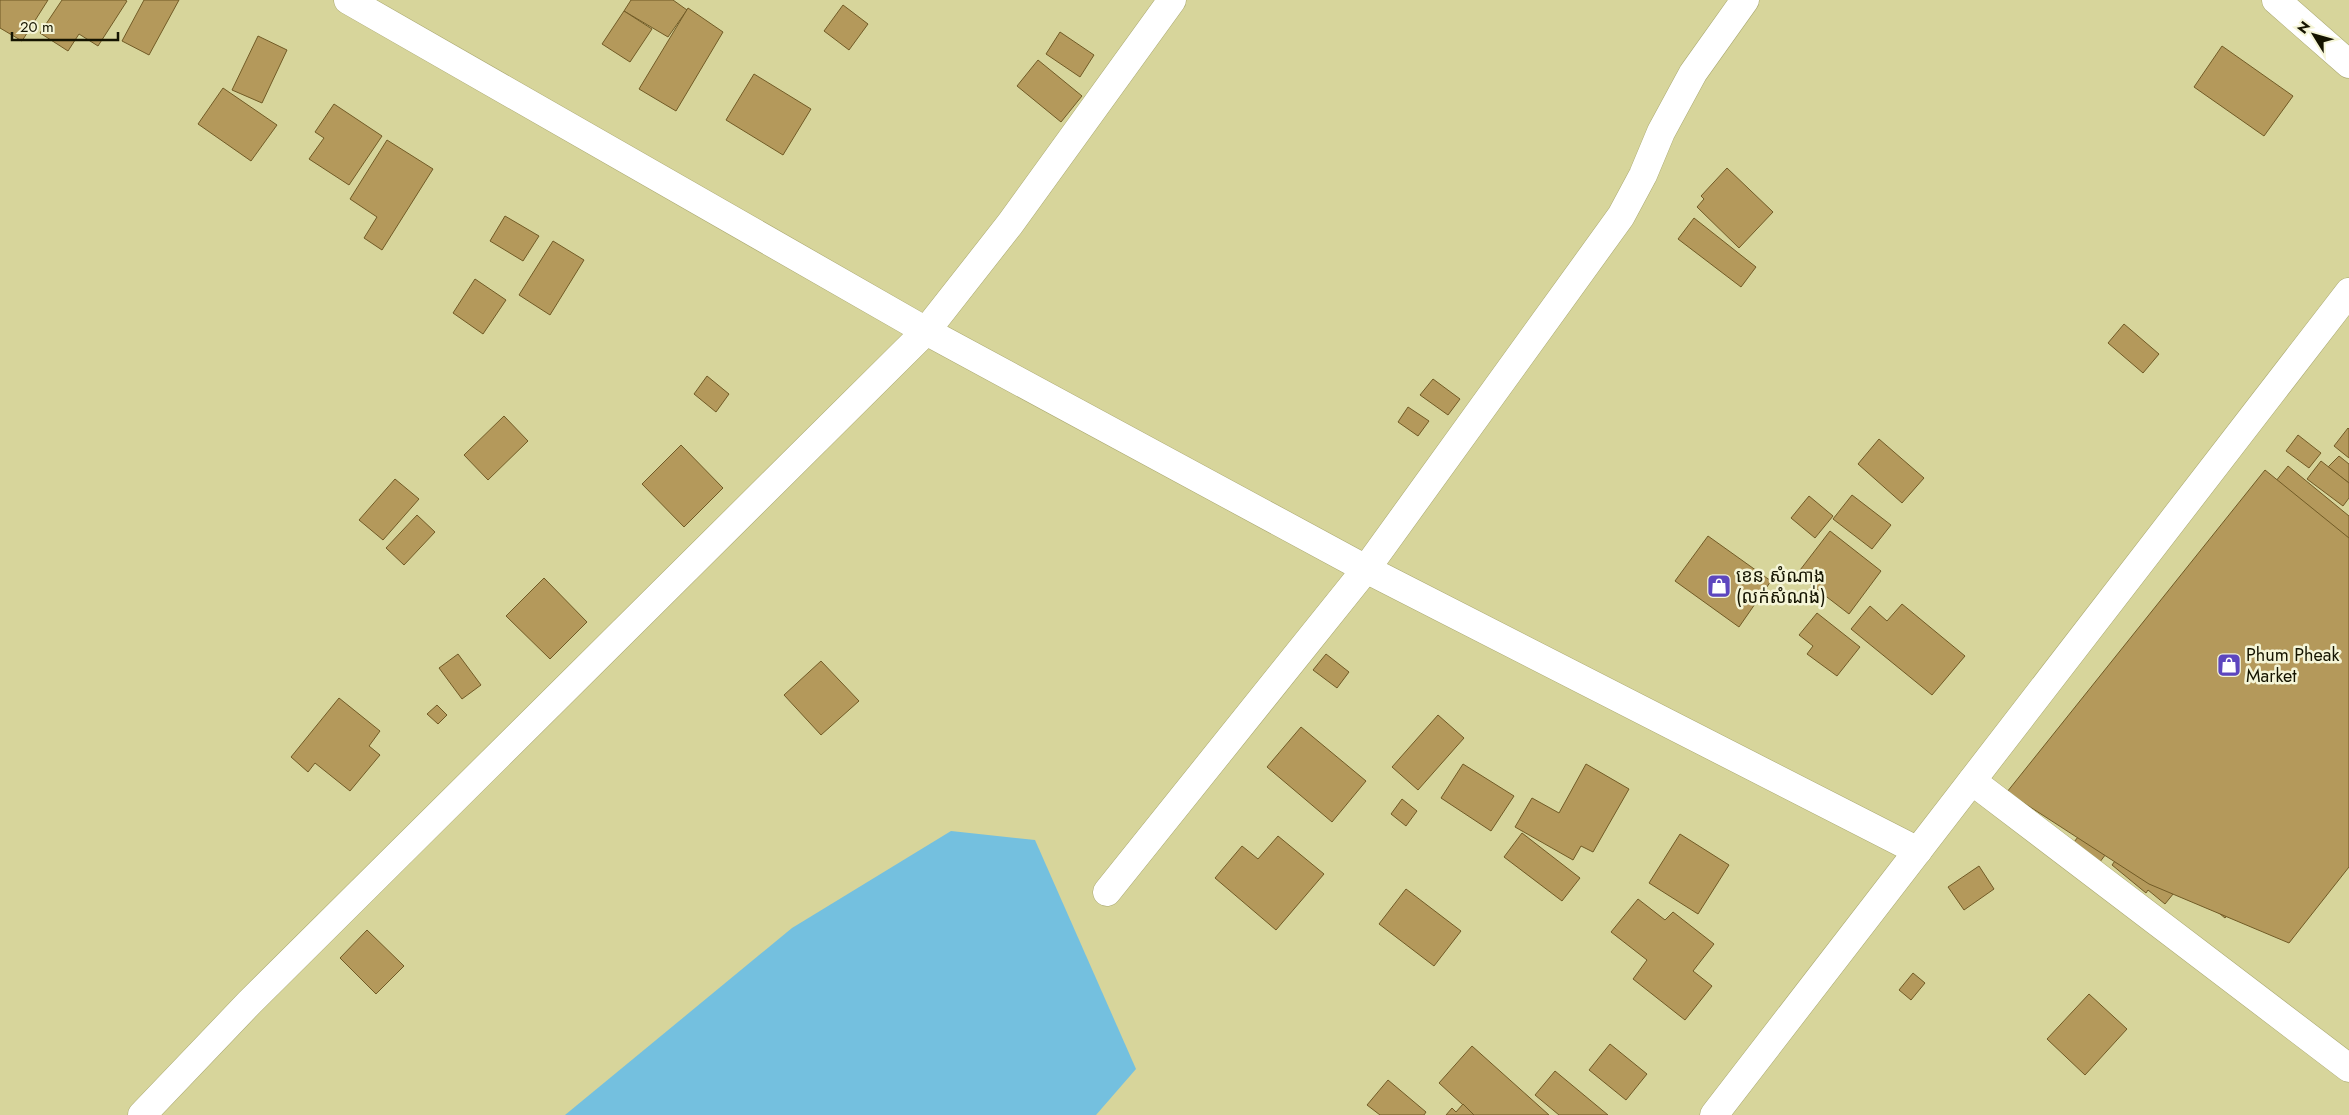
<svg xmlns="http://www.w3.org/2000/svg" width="2349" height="1115" font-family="Jost,'Noto Sans Khmer',sans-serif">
  <rect width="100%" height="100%" fill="#d7d59b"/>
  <!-- water -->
  <path fill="#74c0df" d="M951,831L1035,840L1136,1069L1096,1115H565L792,928Z"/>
  <!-- building -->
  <g fill="#b4995b" stroke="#715b26">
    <path d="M0,0H48L22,41L0,28Z"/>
    <path d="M62,0H125L127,1L98,46L79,34L68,51L40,33Z"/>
    <path d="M144,0H179L149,55L122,41Z"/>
    <path d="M631,0H673L687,10L668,37L624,11Z"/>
    <path d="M843,5L868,24L849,50L824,31Z"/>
    <path d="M688,8L723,32L676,111L639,89Z"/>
    <path d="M624,11L652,29L630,62L602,44Z"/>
    <path d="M1060,32L1094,55L1080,77L1046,54Z"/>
    <path d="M258,36L287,50L262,103L232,90Z"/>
    <path d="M2222,46L2293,96L2264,136L2194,87Z"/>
    <path d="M1038,60L1082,96L1061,122L1017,86Z"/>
    <path d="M754,74L811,109L783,155L726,120Z"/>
    <path d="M223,88L277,125L251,161L198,124Z"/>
    <path d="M334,104L382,136L349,185L309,159L324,138L315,132Z"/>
    <path d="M387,140L433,169L382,250L364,238L377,217L350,199Z"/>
    <path d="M1727,168L1773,212L1739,248L1697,207L1704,199L1701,196Z"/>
    <path d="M505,216L539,236L523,261L490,241Z"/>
    <path d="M1694,218L1756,267L1741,287L1678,239Z"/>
    <path d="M553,241L584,260L550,315L519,295Z"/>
    <path d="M475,279L506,300L483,334L453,313Z"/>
    <path d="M2124,324L2159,354L2143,373L2108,343Z"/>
    <path d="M707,376L729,394L716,412L694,394Z"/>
    <path d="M1433,379L1460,399L1448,415L1420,395Z"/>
    <path d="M1408,407L1429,421L1418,436L1398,422Z"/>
    <path d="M504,416L528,441L488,480L464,455Z"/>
    <path d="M2348,428L2349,429V458L2334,446Z"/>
    <path d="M2298,435L2321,453L2309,468L2286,451Z"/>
    <path d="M1879,439L1924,478L1902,503L1858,464Z"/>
    <path d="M681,445L723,488L684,527L642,484Z"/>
    <path d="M2339,456L2349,464V483L2328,467Z"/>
    <path d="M2321,461L2349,483V498L2343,506L2307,479Z"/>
    <path d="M2288,466L2349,516V814L2347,812L2292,883L2313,901L2299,919L2234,907L2225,918L2182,883L2165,904L2148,890L2146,893L2112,865L2117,858L2109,850L2096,867L2070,847L2086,827L2056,796L2051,802L2038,792L2044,783L2037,778L2062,746L2070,752L2087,730L2078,723L2106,689L2114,695L2119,690L2110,683L2124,666L2131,672L2143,656L2131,647L2162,607L2182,624L2197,605L2189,598L2223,556L2227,559L2245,537L2237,530L2252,512L2259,518L2267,509L2259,502Z"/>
    <path d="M2265,470L2349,538V867L2289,943L2149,884L2007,792Z"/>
    <path d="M395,479L419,499L383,540L359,520Z"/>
    <path d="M1852,495L1891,525L1872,549L1833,519Z"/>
    <path d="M1809,496L1833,516L1815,538L1791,518Z"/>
    <path d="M417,515L435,532L404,565L386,548Z"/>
    <path d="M1830,531L1881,571L1849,614L1797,574Z"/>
    <path d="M1708,536L1771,581L1739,627L1675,581Z"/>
    <path d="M544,578L587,622L550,659L506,616Z"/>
    <path d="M1902,604L1965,656L1932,695L1851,629L1870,606L1887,621Z"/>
    <path d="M1817,613L1860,647L1837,676L1807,654L1813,646L1799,635Z"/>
    <path d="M458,654L481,685L462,699L439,668Z"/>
    <path d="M1326,654L1349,672L1337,688L1313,670Z"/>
    <path d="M821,661L859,701L821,735L784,695Z"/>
    <path d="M339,698L380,731L369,746L380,755L350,791L315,763L308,772L291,757Z"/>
    <path d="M437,705L447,715L438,724L427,714Z"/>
    <path d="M1438,715L1464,738L1418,790L1392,767Z"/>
    <path d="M1301,727L1366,781L1332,822L1267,767Z"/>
    <path d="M1463,764L1514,796L1491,831L1441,798Z"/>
    <path d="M1586,764L1629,789L1593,852L1581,846L1573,860L1515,827L1532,798L1559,813Z"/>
    <path d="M1402,799L1417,811L1406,826L1391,814Z"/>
    <path d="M1522,833L1580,878L1562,901L1504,857Z"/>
    <path d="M1680,834L1729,865L1698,914L1649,883Z"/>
    <path d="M1278,836L1324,874L1276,930L1215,878L1242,846L1258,859Z"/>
    <path d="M1979,866L1994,889L1964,910L1948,887Z"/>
    <path d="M1406,889L1461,931L1434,966L1379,924Z"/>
    <path d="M1638,899L1665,920L1673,912L1714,944L1693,971L1712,986L1685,1020L1633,979L1647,960L1611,932Z"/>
    <path d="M367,930L404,966L376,994L340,958Z"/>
    <path d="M1913,973L1925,983L1911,1000L1899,990Z"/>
    <path d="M2089,994L2127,1029L2085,1075L2047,1039Z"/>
    <path d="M1610,1044L1647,1074L1626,1100L1589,1070Z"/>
    <path d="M1472,1046L1549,1115H1474L1439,1083Z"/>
    <path d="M1555,1071L1608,1115H1559L1535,1095Z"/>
    <path d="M1388,1080L1426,1112L1424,1115H1380L1367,1105Z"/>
    <path d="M1463,1104L1474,1115H1446L1452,1108L1456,1112Z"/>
  </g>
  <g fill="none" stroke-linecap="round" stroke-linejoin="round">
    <!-- minor casing -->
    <g stroke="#aaa870" stroke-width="29">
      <g id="minor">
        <path d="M2276,0L2349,64"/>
        <path d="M1972,781L2349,1068"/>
        <path d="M1107,892L1366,569L1621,216L1643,175L1661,132L1693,73L1745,0"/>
        <path d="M142,1115L249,1003L926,331L1010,224L1172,0"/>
      </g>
    </g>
    <!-- tertiary casing -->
    <g stroke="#aaa870" stroke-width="29">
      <path id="tertiary" d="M348,0L926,331L1366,569L1918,851"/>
    </g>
    <!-- secondary casing -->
    <g stroke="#aaa870" stroke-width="29">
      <path id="secondary" d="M1714,1115L2349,292"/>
    </g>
    <!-- minor -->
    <use href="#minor" stroke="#fff" stroke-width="28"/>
    <!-- tertiary -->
    <use href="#tertiary" stroke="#fff" stroke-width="28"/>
    <!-- secondary -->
    <use href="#secondary" stroke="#fff" stroke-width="28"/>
  </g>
  <!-- icons -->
  <defs>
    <g id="shop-square" transform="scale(1.25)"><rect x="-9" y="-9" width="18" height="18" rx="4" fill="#5d46be" stroke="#f5f5d7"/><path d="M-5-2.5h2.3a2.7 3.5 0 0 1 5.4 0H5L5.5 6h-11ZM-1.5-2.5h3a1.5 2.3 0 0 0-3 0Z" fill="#fff"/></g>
  </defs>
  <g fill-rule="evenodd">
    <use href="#shop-square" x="1719" y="586"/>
    <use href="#shop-square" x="2229" y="665"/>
  </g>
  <g text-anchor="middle" stroke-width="5" stroke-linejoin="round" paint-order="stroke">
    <!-- poi labels -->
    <g font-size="18" fill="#151401" stroke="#f5f5d7" text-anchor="start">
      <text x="1736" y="582">ខេន សំណាង<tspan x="1736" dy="21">(លក់សំណង់)</tspan></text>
      <text x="2246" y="661">Phum Pheak<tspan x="2246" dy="21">Market</tspan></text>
    </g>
  </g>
  <!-- north arrow -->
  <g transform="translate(2314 35) rotate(307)" stroke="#f5f5d7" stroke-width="4" paint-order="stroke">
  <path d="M0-4L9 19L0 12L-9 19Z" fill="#151401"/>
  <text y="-8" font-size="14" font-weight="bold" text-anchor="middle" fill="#151401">N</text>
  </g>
  <!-- scale -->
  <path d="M12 32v8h106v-8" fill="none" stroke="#151401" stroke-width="2.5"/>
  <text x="20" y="32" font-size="15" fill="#151401" stroke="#f5f5d7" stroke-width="4" paint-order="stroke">20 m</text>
</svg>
